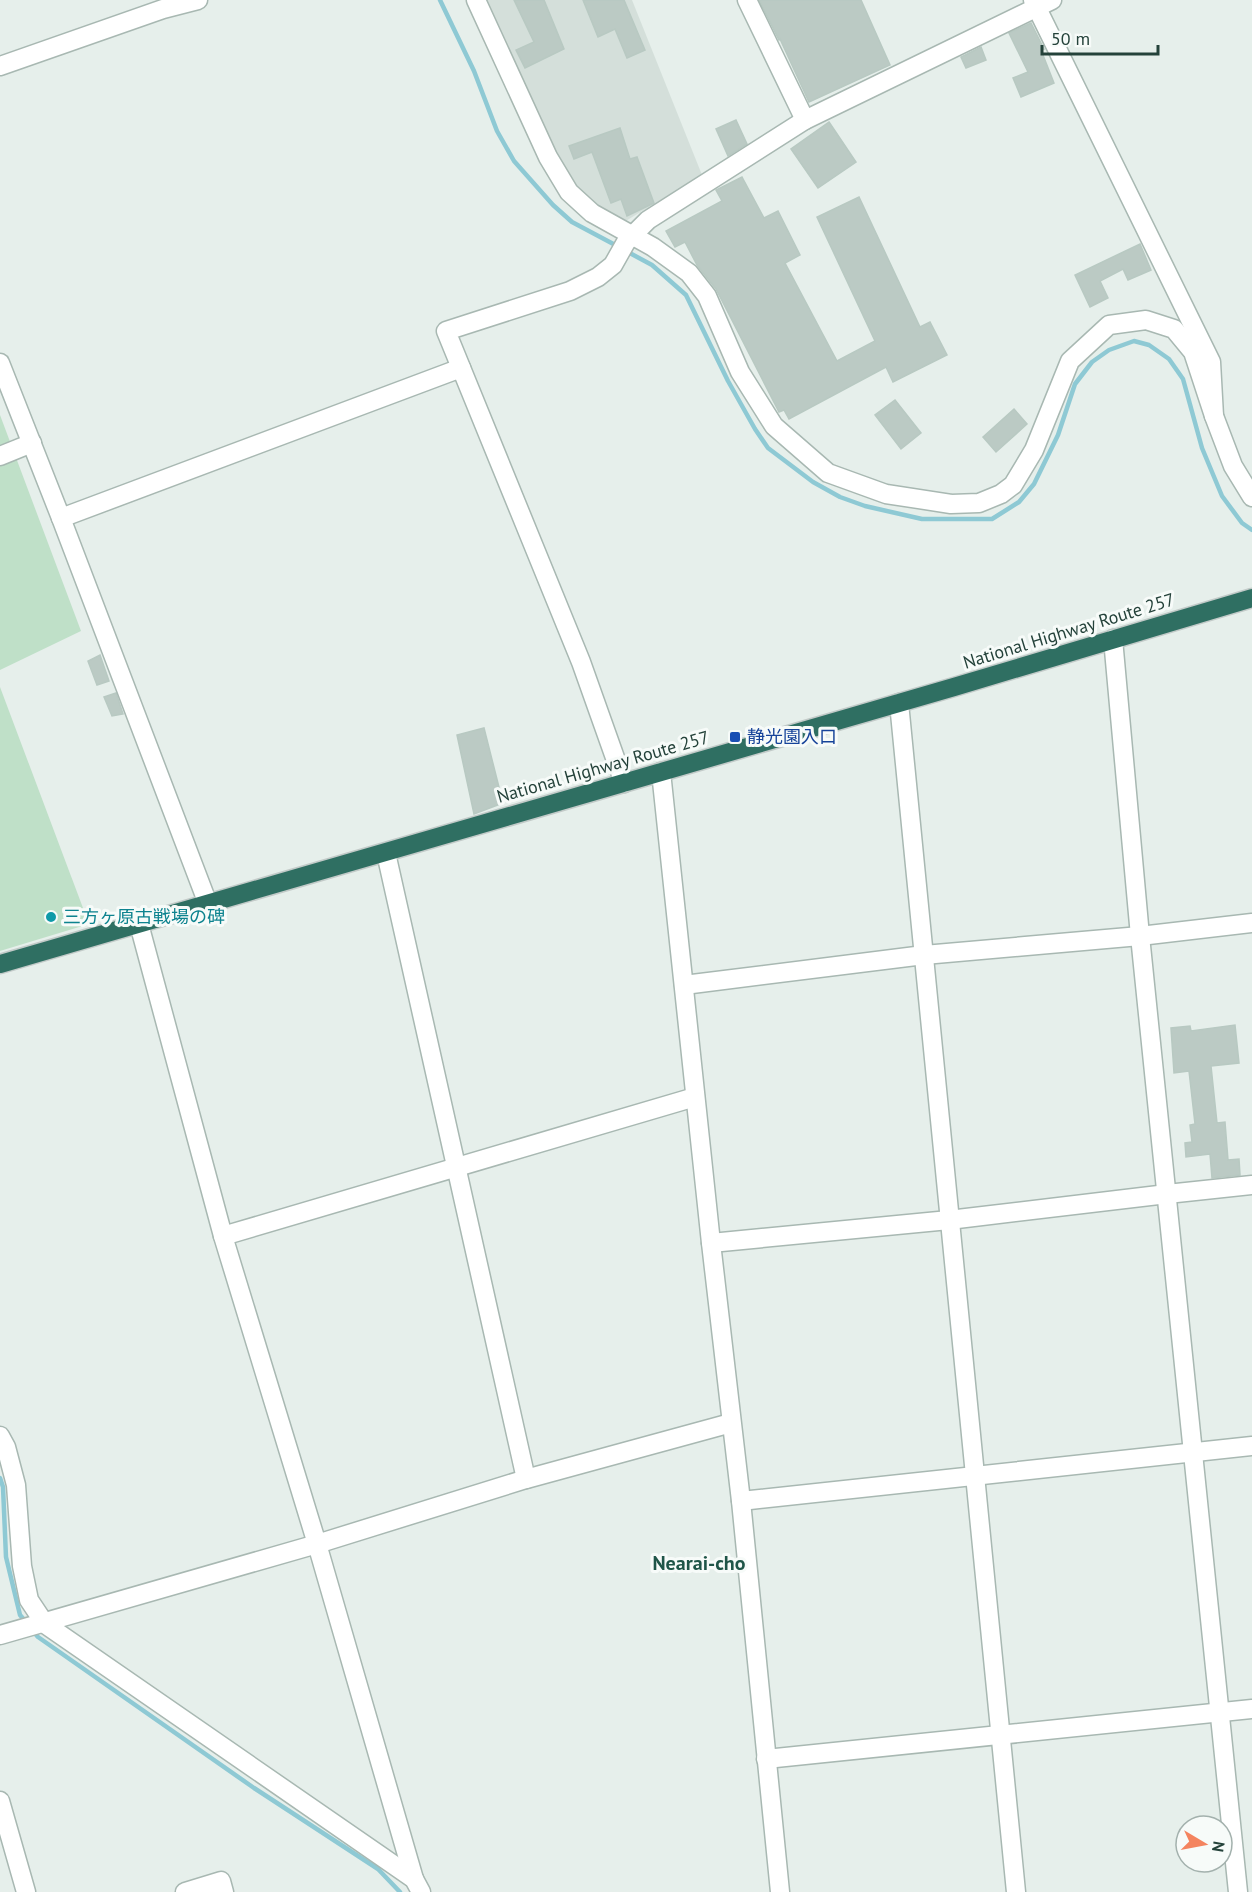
<svg xmlns="http://www.w3.org/2000/svg" width="1252" height="1892" font-family="'PT Sans','Noto Sans JP',sans-serif">
  <rect width="100%" height="100%" fill="#e6efeb"/>
  <!-- built -->
  <path fill="#d4dfda" d="M486,0H632L702,175L624,222L603,210L579,189L556,153Z"/>
  <!-- green -->
  <g fill="#bfe0c8">
    <path d="M0,415L81,631L0,670Z"/>
    <path d="M0,687L89,924L0,951Z"/>
  </g>
  <g fill="none" stroke-linecap="round" stroke-linejoin="round">
    <!-- stream -->
    <g stroke="#8ec9d4" stroke-width="4.5">
      <path d="M440,0L474,71L497,131L514,161L553,205L572,222L619,247"/>
      <path d="M626,251L652,265L686,295L728,381L755,429L768,448L813,482L840,497L865,506L922,519H992L1019,502L1034,484L1058,435L1075,384L1092,362L1109,350L1134,341L1149,345L1169,359L1183,379L1202,448L1222,496L1242,523L1252,530"/>
      <path d="M0,1478L3,1487L6,1557L20,1615L27,1623"/>
      <path d="M32,1630L38,1637L254,1788L378,1869L400,1892"/>
    </g>
  </g>
  <!-- building -->
  <g fill="#bbcac4" stroke="#b8c9c2" stroke-width="1.5">
    <path d="M514,0H544L564,49L525,68L516,50L534,42Z"/>
    <path d="M583,0H624L645,50L627,58L615,29L598,37Z"/>
    <path d="M759,0H861L890,65L809,102L780,39L779,40Z"/>
    <path d="M1031,23L1044,49L1041,50L1054,83L1021,97L1013,78L1028,72L1009,33Z"/>
    <path d="M981,47L986,60L966,68L961,57Z"/>
    <path d="M736,120L747,144L728,156L716,129Z"/>
    <path d="M829,122L856,162L818,188L791,149Z"/>
    <path d="M620,128L630,159L637,157L654,203L627,216L621,199L611,203L592,152L574,159L569,146Z"/>
    <path d="M742,177L764,218L778,211L800,255L785,263L837,361L875,341L817,217L859,197L920,327L930,322L947,355L893,382L886,367L789,419L784,410L779,412L716,289L697,265L685,242L675,247L666,231L722,201L716,190Z"/>
    <path d="M1140,244L1151,270L1128,280L1123,269L1100,281L1108,298L1090,307L1075,275Z"/>
    <path d="M895,400L921,433L901,449L875,415Z"/>
    <path d="M1014,409L1027,424L996,452L983,437Z"/>
    <path d="M100,655L109,681L97,685L88,661Z"/>
    <path d="M116,693L123,714L112,716L104,697Z"/>
    <path d="M484,728L503,803L474,814L457,735Z"/>
    <path d="M1235,1025L1239,1063L1211,1066L1217,1123L1225,1122L1228,1160L1239,1159L1240,1175L1212,1178L1210,1154L1186,1157L1185,1143L1192,1142L1190,1125L1195,1124L1189,1071L1174,1073L1171,1028L1190,1026L1191,1031Z"/>
  </g>
  <g fill="none" stroke-linecap="round" stroke-linejoin="round">
    <!-- minor casing -->
    <g stroke="#a8b8b2" stroke-width="21">
      <g id="minor">
        <path d="M476,0L548,157L569,192L592,213L653,247L689,273L707,296L740,372L774,426L828,473L886,494L951,504L979,503L1001,494L1013,485L1034,450L1070,361L1109,325L1146,320L1174,329L1193,352L1214,416"/>
        <path d="M747,0L805,120"/>
        <path d="M1033,0L1211,362L1214,416L1233,466L1252,497"/>
        <path d="M0,66L163,9L198,0"/>
        <path d="M0,363L61,518L208,904"/>
        <path d="M0,456L32,443"/>
        <path d="M61,518L461,368"/>
        <path d="M1113,639L1140,936L1238,1892"/>
        <path d="M899,703L1016,1892"/>
        <path d="M661,772L711,1243L741,1501L780,1892"/>
        <path d="M624,783L581,662L446,331L570,291L598,277L613,265L626,242L648,220L805,120L1052,0"/>
        <path d="M386,853L526,1479"/>
        <path d="M139,924L223,1236L317,1544L414,1879"/>
        <path d="M684,985L924,955L1140,936L1252,923"/>
        <path d="M223,1236L695,1097"/>
        <path d="M711,1243L949,1220L1167,1194L1252,1185"/>
        <path d="M0,1436L6,1447L16,1485L22,1566L29,1600L45,1624L414,1879L421,1892"/>
        <path d="M741,1501L1252,1446"/>
        <path d="M0,1635L317,1544L526,1479L731,1423"/>
        <path d="M766,1759L1252,1709"/>
        <path d="M0,1801L26,1892"/>
        <path d="M185,1892L221,1881L224,1892"/>
      </g>
    </g>
    <!-- highway casing -->
    <g stroke="#c2cac8" stroke-width="21">
      <path id="highway" d="M0,964L954,687L1252,598"/>
    </g>
    <!-- minor -->
    <use href="#minor" stroke="#fff" stroke-width="18"/>
    <!-- highway -->
    <use href="#highway" stroke="#2f6f62" stroke-width="18"/>
  </g>
  <!-- markers -->
  <rect fill="#1a4fb4" stroke="#f7fbf9" stroke-width="2" x="729" y="731" width="12" height="12" rx="3"/>
  <circle fill="#0f9aa8" stroke="#f7fbf9" stroke-width="2" cx="51" cy="917" r="6"/>
  <g text-anchor="middle" stroke-width="6" stroke-linejoin="round" paint-order="stroke">
    <!-- street labels -->
    <g font-size="18" fill="#24423a" stroke="#f7fbf9">
      <text transform="translate(1069 631) rotate(-17)" y="6">National Highway Route 257</text>
      <text transform="translate(603 767) rotate(-16)" y="6">National Highway Route 257</text>
    </g>
    <!-- transit labels -->
    <g font-size="18" fill="#164399" stroke="#f7fbf9" text-anchor="start">
      <text x="747" y="743">静光園入口</text>
    </g>
    <!-- culture labels -->
    <g font-size="18" fill="#0d838f" stroke="#f7fbf9" text-anchor="start">
      <text x="63" y="923">三方ヶ原古戦場の碑</text>
    </g>
    <!-- neighbourhood labels -->
    <g font-size="20" font-weight="bold" fill="#1f5548" stroke="#f7fbf9">
      <text x="699" y="1570">Nearai-cho</text>
    </g>
  </g>
  <!-- north arrow -->
  <g transform="translate(1204 1844) rotate(100)"><circle r="28" fill="#f7fbf9" stroke="#a3b1ad" stroke-width="1.5"/>
  <path d="M0-4.5L10 22L0 15L-10 22Z" fill="#f4845f"/>
  <text y="-9" font-size="16" font-weight="bold" text-anchor="middle" fill="#24423a">N</text>
  </g>
  <!-- scale -->
  <path d="M1042 45v9h116v-9" fill="none" stroke="#24423a" stroke-width="3"/>
  <text x="1051" y="45" font-size="18" fill="#24423a" stroke="#f7fbf9" stroke-width="4.5" paint-order="stroke">50 m</text>
</svg>
